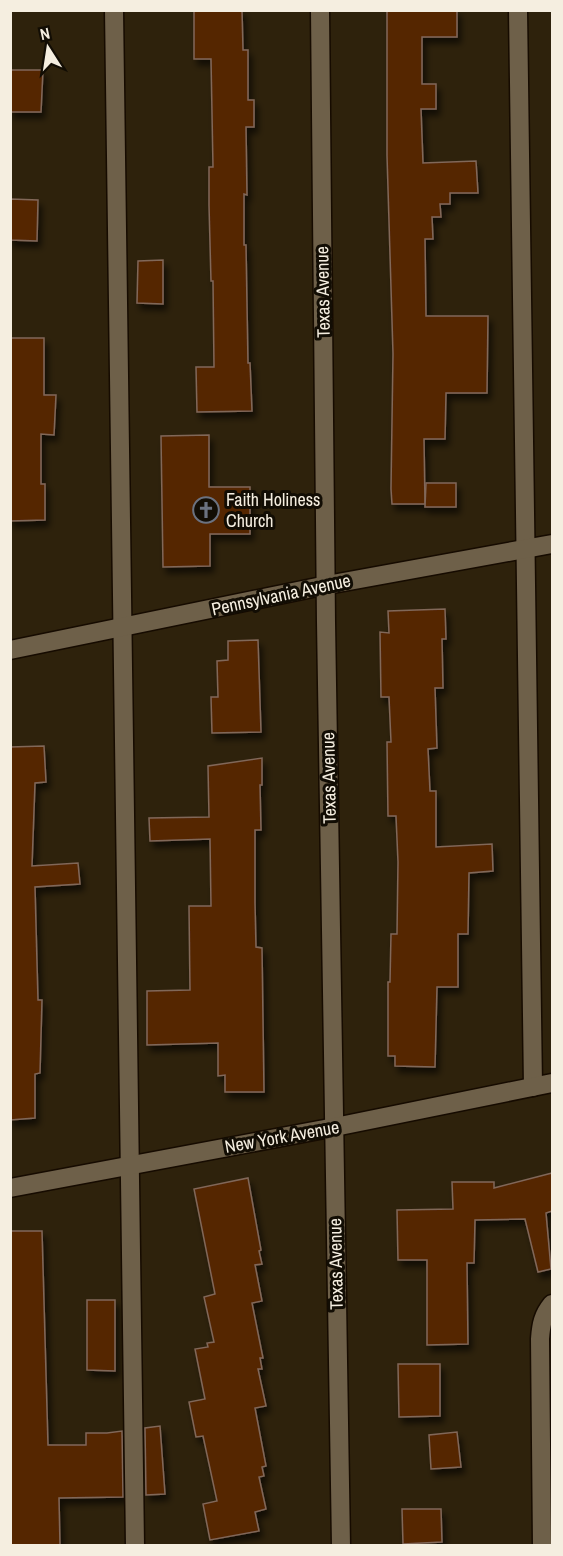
<svg xmlns="http://www.w3.org/2000/svg" width="563" height="1556" font-family="'Archivo Narrow',sans-serif">
  <defs>
    <filter id="shadow"><feDropShadow dx="3.5" dy="6" stdDeviation="3" flood-color="#0009"/></filter>
  </defs>
  <rect width="100%" height="100%" fill="#2e220c"/>
  <!-- building -->
  <g fill="#542504" stroke="#816759" stroke-width="1.5" filter="url(#shadow)">
    <path d="M194,10H242L243,50H248V100H254V127H246L247,195L244,194V245H246L248,363H250L252,411L197,412L196,367H214L213,281H211L209,205V167H213L211,59H194Z"/>
    <path d="M387,10H457V37H422V84H436V109H421L423,163L476,161L478,193H450V204H440L441,217H432L433,239H425L426,316H488L487,393H446L445,439H424L425,504H392L391,489L393,354L387,155Z"/>
    <path d="M10,70H43L41,112H10Z"/>
    <path d="M10,199L38,200L37,241L10,240Z"/>
    <path d="M163,260V304L137,303L138,261Z"/>
    <path d="M10,338H44V395H56L54,435L41,434V484H45V520L10,521Z"/>
    <path d="M209,435V487H250V534H210V566L163,567L161,436Z"/>
    <path d="M426,483H456V507H425Z"/>
    <path d="M445,609L446,639H442L443,688H435L437,748L428,749L430,791H436V847L492,844L493,871L469,873L468,934H458V987H437L435,1067L395,1066V1056H388V982H390L391,934H397L398,862L396,816H388L387,742H391L389,697H381L380,632L389,633L388,611Z"/>
    <path d="M258,640L261,732L212,733L211,697H218L217,661L228,660V641Z"/>
    <path d="M44,746L46,782L35,783L32,866L78,863L80,884L35,887L38,1000H42L40,1073L35,1074V1118L10,1120V747Z"/>
    <path d="M262,758V785H260L261,830H255V903L256,947L262,948L264,1092H225V1075L218,1076V1043L147,1045V991L190,990L189,906H211L210,839L150,841L149,818L209,817L208,766Z"/>
    <path d="M552,1173V1211L546,1213L551,1269L538,1272L525,1219L475,1220L474,1263H467L468,1344L427,1345V1260H398L397,1210L453,1209L452,1182H494V1188Z"/>
    <path d="M248,1178L261,1250L259,1251L262,1264L255,1265L262,1301L252,1303L263,1358H260L262,1369H258L266,1406L255,1408L266,1466L262,1467L264,1476L259,1477L266,1509L255,1512L259,1531L210,1540L203,1504L217,1501L203,1436L196,1437L189,1402L205,1399L195,1349L208,1347L207,1343L214,1342L204,1297L215,1294L194,1189Z"/>
    <path d="M10,1231H42L48,1445H86V1433H107L122,1431L123,1497L59,1498L60,1545H10Z"/>
    <path d="M87,1300H115V1371L87,1370Z"/>
    <path d="M398,1364H440V1416L399,1417Z"/>
    <path d="M160,1426L165,1494L146,1495L145,1428Z"/>
    <path d="M457,1432L461,1467L431,1469L429,1435Z"/>
    <path d="M402,1509H441L442,1542L403,1544Z"/>
  </g>
  <g fill="none" stroke-linecap="round" stroke-linejoin="round">
    <!-- minor casing -->
    <g stroke="#160b00" stroke-width="21">
      <g id="minor">
        <path d="M114,10L135,1546"/>
        <path d="M320,10L326,622L341,1546"/>
        <path d="M518,10L533,1087"/>
        <path d="M10,650L327,585L552,544"/>
        <path d="M10,1188L335,1127L552,1083"/>
        <path d="M542,1546L540,1339C541,1324 543,1315 552,1304"/>
      </g>
    </g>
    <!-- minor -->
    <use href="#minor" stroke="#6e6049" stroke-width="18"/>
  </g>
  <!-- icons -->
  <defs>
    <g id="church-ring" transform="scale(1.35)"><circle r="9.5" fill="#120d04" stroke="#6b7280" stroke-width="1.5"/><path d="M-1.2-6h2.4v3.5h3.3v2.4h-3.3V6h-2.4V-.1h-3.3v-2.4h3.3Z" fill="#6b7280"/></g>
  </defs>
  <g fill-rule="evenodd">
    <use href="#church-ring" x="206" y="510"/>
  </g>
  <g text-anchor="middle" stroke-width="6" stroke-linejoin="round" paint-order="stroke">
    <!-- street labels -->
    <g font-size="18" fill="#f5eee0" stroke="#120d04">
      <text transform="translate(323 292) rotate(-91)" y="6">Texas Avenue</text>
      <text transform="translate(281 595) rotate(-12)" y="6">Pennsylvania Avenue</text>
      <text transform="translate(329 778) rotate(-91)" y="6">Texas Avenue</text>
      <text transform="translate(282 1137) rotate(-10)" y="6">New York Avenue</text>
      <text transform="translate(336 1264) rotate(-91)" y="6">Texas Avenue</text>
    </g>
    <!-- poi labels -->
    <g font-size="18" fill="#f5eee0" stroke="#120d04" text-anchor="start">
      <text x="226" y="506">Faith Holiness<tspan x="226" dy="21">Church</tspan></text>
    </g>
  </g>
  <!-- border -->
  <rect width="563" height="1556" fill="none" stroke="#f5eee0" stroke-width="24"/>
  <!-- north arrow -->
  <g transform="translate(48 48) rotate(348)" stroke="#120d04" stroke-width="4.5" paint-order="stroke">
  <path d="M0-4.5L10 22L0 15L-10 22Z" fill="#f5eee0"/>
  <text y="-9" font-size="16" font-weight="bold" text-anchor="middle" fill="#f5eee0">N</text>
  </g>
</svg>
